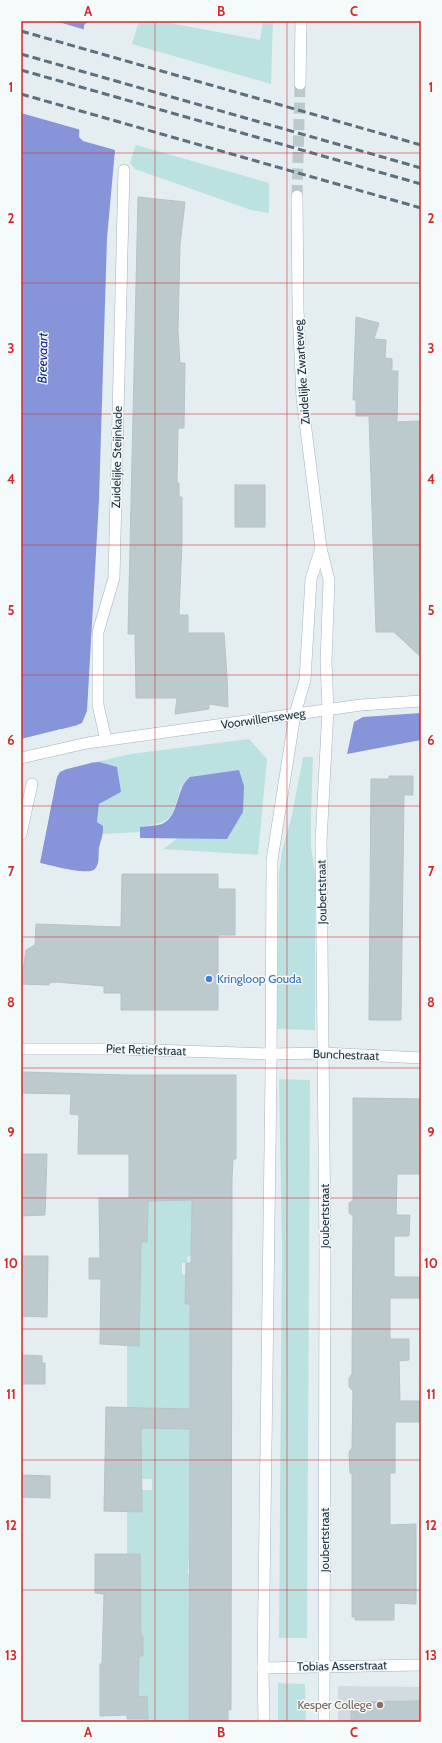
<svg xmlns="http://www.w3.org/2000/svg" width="442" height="1743" font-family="Cabin,sans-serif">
  <rect width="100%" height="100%" fill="#e4edef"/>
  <!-- built -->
  <path fill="#d2dce0" d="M338,1686L421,1687V1722H338Z"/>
  <!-- green -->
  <g fill="#bbe2e1">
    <path d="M139,21H159L260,40L263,21H273L271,84L132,44Z"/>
    <path d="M136,145L269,183V213L251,210L135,169L130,163Z"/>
    <path d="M249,739L267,759L258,855L163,849L178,838L227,839L232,830L181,787C171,818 175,822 140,827V832L103,834V826L97,822L99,804L121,792L87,764L131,754Z"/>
    <path d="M303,757H313L311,817V847L315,874V1030L277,1029L279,873L282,851L292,815Z"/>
    <path d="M187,1075H202V1138L192,1200L191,1256L187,1257L188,1263H182V1274L191,1275L185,1284V1304H191L198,1504H189V1546H193L197,1559H189L188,1574H197L189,1594V1602H195V1615H189V1685L197,1722H145L138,1697L137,1656H143V1636L126,1635L141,1615L140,1555L127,1554V1512H141L142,1490H152V1479H142V1469L128,1468V1449L141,1448V1428H154L155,1408L127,1407V1345L139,1346L141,1217L129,1158L124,1107L187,1097Z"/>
    <path d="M279,1079L310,1080L307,1638H279L282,1248Z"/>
    <path d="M278,1683L305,1684L306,1722H278Z"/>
  </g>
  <!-- water -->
  <g fill="#8694da">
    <path d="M25,21H89L84,25L79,137L83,141L115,150L107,238L99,500L87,711L82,723L77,725L87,763L99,762L117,767L121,792L99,804L97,822L103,826C103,836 102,836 100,844C97,852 101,862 95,869C89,876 50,865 40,863L57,777L60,772L71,767L61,729L21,739V120Z"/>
    <path d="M421,713V740L347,754L354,722L363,717Z"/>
    <path d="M239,770L244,786L243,812L227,839L140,838V827C146,826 155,826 162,824C180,816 175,789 190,777Z"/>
  </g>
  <!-- pier -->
  <g fill="#e4edef">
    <path d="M23,21H55L86,30L81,130L21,113Z"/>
    <path d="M82,724V726L79,727L89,761L91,763L67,769V767L69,766L60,731L58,730Z"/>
  </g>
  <!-- building -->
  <g fill="#bcc9cd" stroke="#b5c4ca">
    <path d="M138,197L185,202L180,245L178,330L180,363H185L184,428H178L177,483H179V497H182V542L179,615H188V633H224L227,677L228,707L209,704V709L175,714L177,698H136L135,634H128Z"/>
    <path d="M356,317L379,323L374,339L386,340L385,358L392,359V371H398L397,422L421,421V657L394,632H376L369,416H356V400H353Z"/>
    <rect x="235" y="485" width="30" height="42"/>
    <path d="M389,776H413V795H404L401,1020H369L371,779H389Z"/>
    <path d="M122,874H218V889H235V935H218V1010H121V993H104V986L56,982L49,983V985L21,984L26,950L35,945L36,924L121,927Z"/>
    <path d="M21,1072L125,1075H236V1159H233L232,1179L231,1710H228V1722H189L190,1429L141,1428L142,1512L104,1511L106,1407L190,1409V1304H185L186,1263H191L192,1200L148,1201L147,1242H141L139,1346L100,1344L101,1279H89V1258H100L99,1198H129V1154H78L79,1115L70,1114L71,1094L21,1093Z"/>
    <path d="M353,1098L421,1099V1174H397L396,1215H410L409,1236H394V1277H421V1298H390V1339H409V1360L399,1361L400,1401H421L420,1422H395V1473H390V1525L416,1524V1604L394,1603V1620H355V1617H352V1474L350,1473L349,1452L352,1448L353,1391L349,1387V1378L352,1374L353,1216L349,1213V1203L353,1200Z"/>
    <path d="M21,1154H47L45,1215L21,1216Z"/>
    <path d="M21,1256H48L47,1317L21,1316Z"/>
    <path d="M21,1355L42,1356V1363H45V1384H21Z"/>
    <path d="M21,1475L50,1476V1498L21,1497Z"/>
    <path d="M95,1554H140L141,1636H143V1656H139L138,1697L147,1696L148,1719H127V1715L100,1716V1664H102L104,1594L95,1593Z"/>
    <path d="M421,1701V1722H351V1702Z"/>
  </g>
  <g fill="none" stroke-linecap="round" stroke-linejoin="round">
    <!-- secondary-tunnel -->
    <path stroke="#bdc8cd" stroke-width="11" stroke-dasharray="11 5.5" stroke-linecap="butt" d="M297,196L300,84"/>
    <!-- minor casing -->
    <g stroke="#a6b2b8" stroke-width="12">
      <g id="minor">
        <path d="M106,740L98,705V632L114,578L124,170"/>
        <path d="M21,758L87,743L361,705L421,701"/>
        <path d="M21,834L32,784"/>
        <path d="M21,1049H122L271,1054L324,1053L421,1058"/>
        <path d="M263,1668L421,1665"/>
      </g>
    </g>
    <!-- secondary casing -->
    <g stroke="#a4b6bf" stroke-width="12">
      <g id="secondary">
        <path d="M300,84L301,21"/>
        <path d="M297,196L298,309L302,398L321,548L329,580L326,662L328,709L321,842L325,1246L324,1722"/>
        <path d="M264,1722L263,1668L271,1074L272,860L295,714L305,680L311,579L321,548"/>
      </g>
    </g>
    <!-- minor -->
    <use href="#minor" stroke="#fff" stroke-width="11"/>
    <!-- secondary -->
    <use href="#secondary" stroke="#fff" stroke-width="11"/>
    <!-- rail -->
    <g stroke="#5b707f" stroke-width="3" stroke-dasharray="8 4" stroke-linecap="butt">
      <path d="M21,31L421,145"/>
      <path d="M21,54L421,168"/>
      <path d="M21,70L421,184"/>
      <path d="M21,94L421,208"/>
    </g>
  </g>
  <!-- grid -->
  <path fill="none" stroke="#d62828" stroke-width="1" stroke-opacity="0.55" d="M155,21V1722M287,21V1722M21,153H421M21,283H421M21,414H421M21,545H421M21,675H421M21,806H421M21,937H421M21,1068H421M21,1198H421M21,1329H421M21,1460H421M21,1590H421"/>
  <!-- markers -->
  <circle fill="#3f7fe0" stroke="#f5fafb" stroke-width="1.5" cx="209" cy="979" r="4"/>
  <circle fill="#8d6e63" stroke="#f5fafb" stroke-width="1.5" cx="380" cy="1705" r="4"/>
  <g text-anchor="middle" stroke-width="3" stroke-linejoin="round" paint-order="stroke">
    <!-- street labels -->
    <g font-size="12" fill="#213544" stroke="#f5fafb">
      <text transform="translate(302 372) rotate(-94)" y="4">Zuidelijke Zwarteweg</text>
      <text transform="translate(117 457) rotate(-89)" y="4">Zuidelijke Steijnkade</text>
      <text transform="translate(263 719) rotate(-8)" y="4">Voorwillenseweg</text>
      <text transform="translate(322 892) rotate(-91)" y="4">Joubertstraat</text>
      <text transform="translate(146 1050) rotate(2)" y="4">Piet Retiefstraat</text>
      <text transform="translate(346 1055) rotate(2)" y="4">Bunchestraat</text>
      <text transform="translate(325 1216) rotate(-90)" y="4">Joubertstraat</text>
      <text transform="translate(325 1540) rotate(-90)" y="4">Joubertstraat</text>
      <text transform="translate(342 1666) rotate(-1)" y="4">Tobias Asserstraat</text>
    </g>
    <!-- shop labels -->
    <g font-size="12" fill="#366cbe" stroke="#f5fafb" text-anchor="start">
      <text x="217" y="983">Kringloop Gouda</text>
    </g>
    <!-- education labels -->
    <g font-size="12" fill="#785e54" stroke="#f5fafb" text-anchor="end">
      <text x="372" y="1709">Kesper College</text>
    </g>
    <!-- water labels -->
    <g font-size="13" font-style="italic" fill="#132488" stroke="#f5fafb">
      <text transform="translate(42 358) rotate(-89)" y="5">Breevaart</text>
    </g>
  </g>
  <!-- border -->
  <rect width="442" height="1743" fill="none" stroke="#f5fafb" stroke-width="44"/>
  <rect x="22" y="22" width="398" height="1699" fill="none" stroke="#d62828" stroke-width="1.5"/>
  <g font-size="13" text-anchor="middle" font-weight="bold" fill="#d62828">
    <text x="88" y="16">A</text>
    <text x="221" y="16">B</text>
    <text x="354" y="16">C</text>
    <text x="11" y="92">1</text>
    <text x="431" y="92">1</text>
    <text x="11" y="223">2</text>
    <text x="431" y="223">2</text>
    <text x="11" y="353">3</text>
    <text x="431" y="353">3</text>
    <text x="11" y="484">4</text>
    <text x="431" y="484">4</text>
    <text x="11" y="615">5</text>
    <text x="431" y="615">5</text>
    <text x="11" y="745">6</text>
    <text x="431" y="745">6</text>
    <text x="11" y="876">7</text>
    <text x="431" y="876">7</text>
    <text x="11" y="1007">8</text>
    <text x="431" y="1007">8</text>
    <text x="11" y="1137">9</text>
    <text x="431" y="1137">9</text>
    <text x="11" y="1268">10</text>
    <text x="431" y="1268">10</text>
    <text x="11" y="1399">11</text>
    <text x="431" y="1399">11</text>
    <text x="11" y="1530">12</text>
    <text x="431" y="1530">12</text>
    <text x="11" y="1660">13</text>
    <text x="431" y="1660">13</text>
    <text x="88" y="1737">A</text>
    <text x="221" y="1737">B</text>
    <text x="354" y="1737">C</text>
  </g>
</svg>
